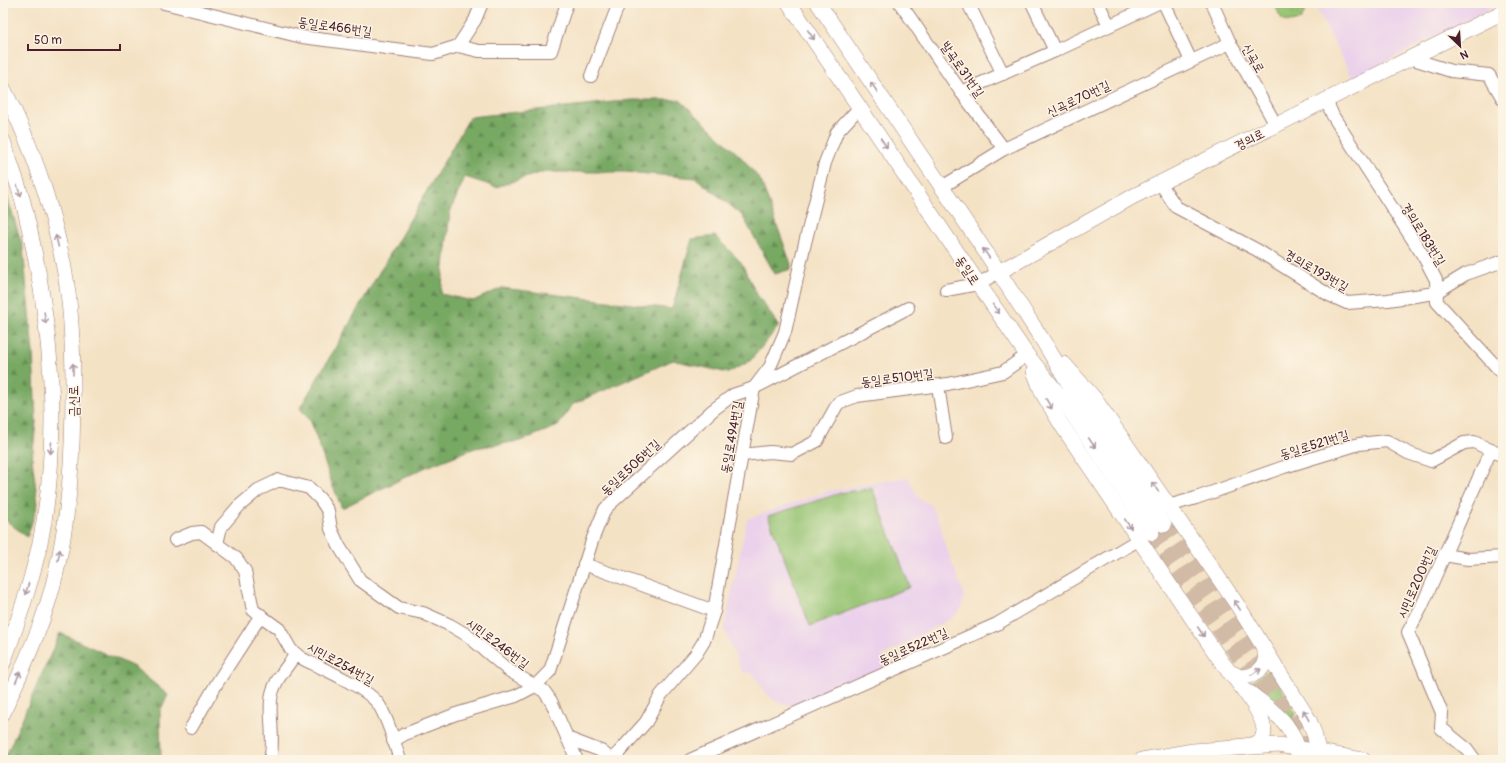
<svg xmlns="http://www.w3.org/2000/svg" width="1506" height="763" font-family="Pangolin,'Poor Story',sans-serif">
  <defs>
    <pattern id="forest-firs" width="22" height="20" patternUnits="userSpaceOnUse"><rect width="22" height="20" fill="#78a964"/><path d="M5 1l3.5 6h-7zM16 11l3.5 6h-7z" fill="#648953"/></pattern>
    <pattern id="park-crowns" width="20" height="18" patternUnits="userSpaceOnUse"><rect width="20" height="18" fill="#95c372"/><path d="M2 6a3 3 0 1 1 6 0M12 15a3 3 0 1 1 6 0" fill="none" stroke="#7c9e5e"/></pattern>
  </defs>
  <rect width="100%" height="100%" fill="#fcf5e5"/>
  <filter id="ink" filterUnits="userSpaceOnUse"><feTurbulence type="fractalNoise" baseFrequency=".025" numOctaves="2"/><feDisplacementMap in="SourceGraphic" scale="8" xChannelSelector="R" yChannelSelector="G"/><feConvolveMatrix kernelMatrix="1 2 1 2 8 2 1 2 1" color-interpolation-filters="sRGB"/></filter>
  <filter id="wash" filterUnits="userSpaceOnUse"><feTurbulence type="fractalNoise" baseFrequency=".012" numOctaves="4" result="noise"/><feDisplacementMap in="SourceGraphic" scale="16" xChannelSelector="R" yChannelSelector="G"/><feGaussianBlur stdDeviation="0.9" result="paint"/><feColorMatrix in="noise" values="0 0 0 0 0 0 0 0 0 0 0 0 0 0 0 0 0 1.4 0 .05"/><feComposite in="paint" operator="in"/></filter>
  <g filter="url(#wash)">
    <rect width="100%" height="100%" fill="#f4e2c5"/>
    <!-- built -->
    <g fill="#ebd1eb">
      <path d="M1314,3H1500L1353,79Z"/>
      <path d="M908,477L918,498L930,504L941,525L943,539L964,594L962,607L955,616L882,656L885,668L797,708L775,701L766,693L752,673L742,672L724,629L747,519L828,491Z"/>
    </g>
    <!-- grass -->
    <g fill="#95c372" stroke="#70714e">
      <path d="M872,488L910,587L810,626L768,516L841,493Z"/>
      <path d="M1269,670H1271L1296,714L1294,718H1291L1249,684Z"/>
    </g>
    <!-- forest -->
    <g fill="url(#forest-firs)" stroke="#616448">
      <path d="M632,100H680L743,159L761,181L791,264V269L775,274L742,215L696,178L625,172H543L496,187L465,177L450,212L441,294L473,301L502,288L672,309L692,239L715,236L741,262L756,293L779,326L750,361L728,373L673,360L573,404L558,426L520,441L475,448L424,468L342,508L333,487L311,422L300,408L470,117Z"/>
      <path d="M3,183L23,248L33,353L36,422L32,460L38,504L27,537L3,518Z"/>
      <path d="M60,633L134,667L168,695L160,711L161,760H4Z"/>
    </g>
    <!-- park -->
    <path fill="url(#park-crowns)" stroke="#70714e" d="M1274,3H1304L1306,9L1301,19C1281,27 1281,17 1274,3Z"/>
  </g>
  <g filter="url(#ink)">
    <g fill="none" stroke-linecap="round" stroke-linejoin="round">
      <!-- tertiary-tunnel -->
      <g stroke="#d2bba6" stroke-width="15" stroke-dasharray="15 8" stroke-linecap="butt">
        <path d="M1164,525L1270,680L1314,760"/>
        <path d="M1152,533L1246,668L1271,710"/>
      </g>
      <!-- minor casing -->
      <g stroke="#9f8078" stroke-width="14">
        <g id="minor">
          <path d="M164,3L302,37L433,54L458,46L475,20L482,3"/>
          <path d="M900,3L961,92L1004,149"/>
          <path d="M968,3L1003,74"/>
          <path d="M1032,3L1055,51"/>
          <path d="M1098,3L1109,25"/>
          <path d="M1164,3L1191,61"/>
          <path d="M1212,3L1230,43L1276,125"/>
          <path d="M458,46L479,51H551L567,3"/>
          <path d="M1410,58L1451,71L1489,75L1503,99"/>
          <path d="M591,76L619,3"/>
          <path d="M961,92L1055,51L1158,3"/>
          <path d="M1326,100L1333,116L1347,138L1424,257L1436,280L1437,302L1503,374"/>
          <path d="M1160,183L1176,207L1257,250L1329,295L1347,303L1388,300L1435,293L1466,274L1503,261"/>
          <path d="M942,187L1004,149L1230,43"/>
          <path d="M946,290L978,284L999,272"/>
          <path d="M938,386L946,438"/>
          <path d="M742,455L770,452L792,454L817,441L838,403L857,396L948,384L1003,372L1027,355"/>
          <path d="M1168,506L1196,498L1284,467L1359,444L1387,441L1408,453L1431,461L1464,443L1474,442L1503,456"/>
          <path d="M175,540L192,533L201,532L236,558L245,571L253,610L279,629L291,650L301,658C321,668 367,687 379,705C389,721 394,742 400,760"/>
          <path d="M217,544L221,527L238,507L258,490L279,480L309,488L320,499L328,511L331,529L339,546L360,580L399,608L423,613L450,625L467,635L508,670L544,691L551,701L577,760"/>
          <path d="M1444,555L1468,559L1503,557"/>
          <path d="M584,564L714,611"/>
          <path d="M191,728L217,683L261,615"/>
          <path d="M567,738L601,751L611,759"/>
          <path d="M393,741L405,734L456,714L516,696L535,686L550,671L593,538L605,509L610,504L713,410L733,395L754,388L908,308"/>
          <path d="M270,760C275,740 269,720 271,700C272,683 287,667 296,654"/>
          <path d="M612,760L646,722L661,695L696,654L704,641L714,611L754,388L770,367L785,332L804,247L825,163L837,132L860,107"/>
          <path d="M690,760L997,624L1138,540"/>
          <path d="M1475,760L1467,749L1441,728L1442,713L1408,632L1421,608L1491,450"/>
        </g>
      </g>
      <!-- tertiary casing -->
      <g stroke="#9f8078" stroke-width="16">
        <g id="tertiary">
          <path d="M789,3L969,270L1027,355L1063,400L1152,533"/>
          <path d="M818,3L989,257L1045,344L1074,392L1164,525"/>
          <path d="M3,88C33,147 55,214 66,279C72,315 73,353 73,389C73,452 70,515 55,577C44,624 22,669 3,713"/>
          <path d="M3,141C10,164 20,187 25,210C51,317 62,429 41,538C33,577 17,625 3,663"/>
          <path d="M999,272L1134,196L1503,12"/>
          <path d="M1064,364L1094,398L1238,606L1309,720L1314,733L1320,760"/>
          <path d="M1034,371L1043,394L1061,424L1221,661C1232,676 1277,724 1260,741C1254,746 1244,746 1236,747"/>
          <path d="M1228,671L1240,677C1258,677 1271,665 1263,646"/>
          <path d="M1250,693C1276,714 1295,724 1300,760"/>
          <path d="M1142,760L1193,751L1279,745L1363,760"/>
        </g>
      </g>
      <!-- minor -->
      <use href="#minor" stroke="#fff" stroke-width="12"/>
      <!-- tertiary -->
      <use href="#tertiary" stroke="#fff" stroke-width="15"/>
    </g>
    <!-- one-way arrows -->
    <defs><path id="oneway-shaft" d="M-6 0H5M1.5-3L5.5 0L1.5 3" fill="none" stroke-width="1.6" stroke-linecap="round" stroke-linejoin="round"/></defs>
    <g stroke="#ae9aa0">
      <use href="#oneway-shaft" transform="translate(811 35) rotate(56)"/>
      <use href="#oneway-shaft" transform="translate(874 87) rotate(-124)"/>
      <use href="#oneway-shaft" transform="translate(884 143) rotate(56)"/>
      <use href="#oneway-shaft" transform="translate(19 191) rotate(72)"/>
      <use href="#oneway-shaft" transform="translate(57 241) rotate(-103)"/>
      <use href="#oneway-shaft" transform="translate(986 253) rotate(-124)"/>
      <use href="#oneway-shaft" transform="translate(996 309) rotate(55)"/>
      <use href="#oneway-shaft" transform="translate(45 318) rotate(82)"/>
      <use href="#oneway-shaft" transform="translate(73 369) rotate(-90)"/>
      <use href="#oneway-shaft" transform="translate(1049 404) rotate(60)"/>
      <use href="#oneway-shaft" transform="translate(1092 443) rotate(56)"/>
      <use href="#oneway-shaft" transform="translate(51 448) rotate(95)"/>
      <use href="#oneway-shaft" transform="translate(1155 487) rotate(-125)"/>
      <use href="#oneway-shaft" transform="translate(1128 524) rotate(56)"/>
      <use href="#oneway-shaft" transform="translate(59 555) rotate(-80)"/>
      <use href="#oneway-shaft" transform="translate(27 589) rotate(106)"/>
      <use href="#oneway-shaft" transform="translate(1237 605) rotate(-124)"/>
      <use href="#oneway-shaft" transform="translate(1201 632) rotate(56)"/>
      <use href="#oneway-shaft" transform="translate(1256 672) rotate(-31)"/>
      <use href="#oneway-shaft" transform="translate(18 677) rotate(-67)"/>
      <use href="#oneway-shaft" transform="translate(1306 715) rotate(-118)"/>
    </g>
  </g>
  <g text-anchor="middle" stroke-width="3" stroke-linejoin="round" paint-order="stroke">
    <!-- street labels -->
    <g font-size="13" fill="#4a1f2b" stroke="#fcf5e5">
      <text transform="translate(335 26) rotate(8)" y="5">동일로466번길</text>
      <text transform="translate(1254 58) rotate(60)" y="5">신곡로</text>
      <text transform="translate(963 69) rotate(55)" y="5">발곡로31번길</text>
      <text transform="translate(1078 98) rotate(-25)" y="5">신곡로70번길</text>
      <text transform="translate(1249 139) rotate(-27)" y="5">경의로</text>
      <text transform="translate(1424 234) rotate(58)" y="5">경의로183번길</text>
      <text transform="translate(968 270) rotate(56)" y="5">동일로</text>
      <text transform="translate(1317 270) rotate(30)" y="5">경의로193번길</text>
      <text transform="translate(897 377) rotate(-7)" y="5">동일로510번길</text>
      <text transform="translate(73 401) rotate(-90)" y="5">금신로</text>
      <text transform="translate(731 437) rotate(-80)" y="5">동일로494번길</text>
      <text transform="translate(1314 444) rotate(-17)" y="5">동일로521번길</text>
      <text transform="translate(630 467) rotate(-43)" y="5">동일로506번길</text>
      <text transform="translate(1416 582) rotate(-66)" y="5">시민로200번길</text>
      <text transform="translate(498 643) rotate(37)" y="5">시민로246번길</text>
      <text transform="translate(913 646) rotate(-24)" y="5">동일로522번길</text>
      <text transform="translate(341 663) rotate(29)" y="5">시민로254번길</text>
    </g>
  </g>
  <!-- margin -->
  <rect width="1506" height="763" fill="none" stroke="#fcf5e5" stroke-width="16"/>
  <!-- north arrow -->
  <g transform="translate(1460 46) rotate(155)" stroke="#fcf5e5" stroke-width="3" paint-order="stroke">
  <path d="M0-3L7 15L0 10L-7 15Z" fill="#4a1f2b"/>
  <text y="-6" font-size="11" font-weight="bold" text-anchor="middle" fill="#4a1f2b">N</text>
  </g>
  <!-- scale -->
  <path d="M28 44v6h92v-6" fill="none" stroke="#4a1f2b" stroke-width="2"/>
  <text x="34" y="44" font-size="12" fill="#4a1f2b" stroke="#fcf5e5" stroke-width="3" paint-order="stroke">50 m</text>
</svg>
